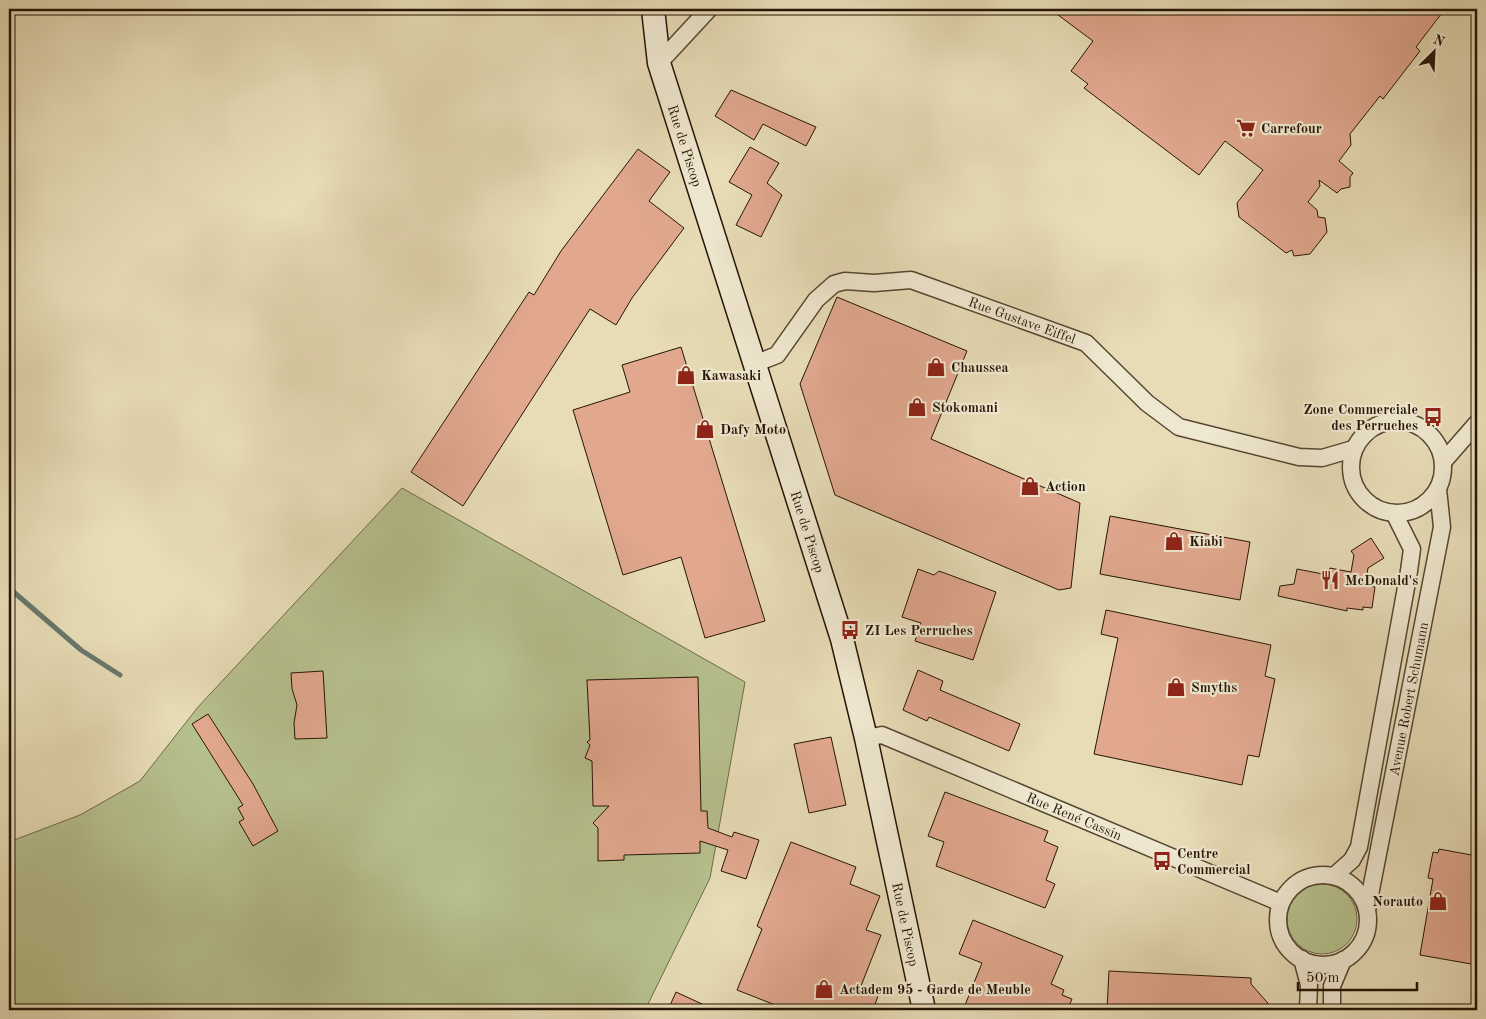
<svg xmlns="http://www.w3.org/2000/svg" width="1486" height="1019" font-family="'Old Standard TT',serif">
  <rect width="100%" height="100%" fill="#e7dcb6"/>
  <filter id="stains"><feTurbulence type="fractalNoise" baseFrequency=".004" numOctaves="4"/><feColorMatrix values="0 0 0 0 .2 0 0 0 0 .09 0 0 0 0 .02 0 0 0 .5 -.17"/></filter>
  <radialGradient id="worn" r=".72"><stop offset=".6" stop-color="#630" stop-opacity="0"/><stop offset="1" stop-color="#630" stop-opacity=".3"/></radialGradient>
  <!-- green -->
  <g fill="#b6c08d" stroke="#6e6a49">
    <path d="M402,488L745,682L710,878L645,1010H9V842L80,815L140,781L198,707Z"/>
    <circle cx="1322" cy="919" r="35"/>
  </g>
  <g fill="none" stroke-linecap="round" stroke-linejoin="round">
    <!-- stream -->
    <path stroke="#69786d" stroke-width="5" d="M9,588L81,650L120,675"/>
  </g>
  <!-- building -->
  <g fill="#e1a88e" stroke="#251405">
    <path d="M1050,9H1445L1416,47L1420,51L1383,99L1380,96L1350,134L1351,145L1339,161L1353,173L1350,177V187L1341,189L1337,193L1319,180L1320,186L1308,202L1317,210L1318,217L1325,218L1327,232L1310,254L1294,256L1292,250L1286,253L1239,217L1237,203L1263,170L1225,141L1199,175L1187,166L1084,88L1088,84L1071,71L1093,41Z"/>
    <path d="M731,90L816,127L806,146L763,124L754,140L715,116Z"/>
    <path d="M750,147L779,163L767,183L782,195L761,237L736,225L752,195L729,182Z"/>
    <path d="M638,149L670,172L649,201L684,228L632,298L616,325L590,309L463,506L411,472L529,292L534,295L561,251Z"/>
    <path d="M837,297L967,351L931,439L1080,503L1071,588L1059,590L835,495L800,384Z"/>
    <path d="M681,347L765,621L705,638L681,557L623,575L573,410L630,392L622,365Z"/>
    <path d="M1110,516L1250,542L1240,600L1100,574Z"/>
    <path d="M1371,538L1384,558L1368,568L1365,585L1375,587L1372,608L1363,607V610L1347,608V611L1278,596L1280,586L1294,584L1297,569L1328,575L1330,568L1351,572L1354,555L1351,551Z"/>
    <path d="M918,569L934,575L939,571L996,592L973,660L915,641L921,623L902,617Z"/>
    <path d="M1106,610L1271,645L1265,676L1275,679L1259,757L1248,755L1242,785L1094,754L1118,638L1101,634Z"/>
    <path d="M918,670L943,681L940,690L1020,724L1009,751L929,717L927,721L903,710Z"/>
    <path d="M323,671L327,738L295,739L294,723L297,705L292,689L291,673Z"/>
    <path d="M698,677L701,811H707L708,828L732,837L734,832L759,840L746,879L721,871L728,850L700,841V853L624,855V860L598,861V828L593,823L609,806H593L592,761L585,758L590,745L587,742L590,740L587,680Z"/>
    <path d="M208,714L253,784L278,831L253,846L239,822L244,819L238,808L243,805L192,724Z"/>
    <path d="M831,737L846,805L809,813L794,744Z"/>
    <path d="M945,792L1048,831L1044,841L1058,847L1046,880L1055,884L1045,908L936,866L944,842L928,836Z"/>
    <path d="M791,842L856,867L850,884L880,896L866,930L881,935L861,986L879,993L873,1010H805L793,1006L791,1010H788L737,990L762,929L757,926Z"/>
    <path d="M1439,849L1477,856V965L1420,955L1433,879L1428,878L1433,852L1438,853Z"/>
    <path d="M973,920L1063,956L1051,984L1064,990L1062,995L1072,999L1067,1010H963L982,963L959,954Z"/>
    <path d="M1109,971L1251,978V984L1274,1010H1107Z"/>
    <path d="M676,992L715,1010H668Z"/>
  </g>
  <g fill="none" stroke-linecap="round" stroke-linejoin="round">
    <!-- street casing -->
    <g stroke="#564631" stroke-width="19">
      <g id="street">
        <path d="M659,63L709,9"/>
        <path id="s1" d="M754,364L777,355L816,300L834,284L845,281L874,283L911,280L1086,343L1147,403L1179,427L1299,457L1322,458L1353,449"/>
        <circle cx="1397" cy="467" r="46"/>
        <path d="M1443,462L1477,423"/>
        <path id="s2" d="M866,738L882,735L1281,903"/>
        <circle cx="1323" cy="920" r="45"/>
        <path d="M1334,876L1352,860L1359,847L1409,571L1412,549L1394,513"/>
        <path id="s3" d="M1367,910L1442,527L1438,489"/>
        <path d="M1302,959L1309,985L1308,1010"/>
        <path d="M1332,1010V986L1343,960"/>
      </g>
    </g>
    <!-- secondary casing -->
    <g stroke="#251405" stroke-width="25">
      <g id="secondary">
        <path id="s4" d="M653,9L659,63L842,639L866,738L924,1010"/>
      </g>
    </g>
    <!-- street -->
    <use href="#street" stroke="#efe8d0" stroke-width="16"/>
    <!-- secondary -->
    <use href="#secondary" stroke="#efe8d0" stroke-width="22"/>
  </g>
  <!-- icons -->
  <defs>
    <g id="supermarket-bare" transform="scale(1.5)"><path d="M-6-5.5h2.5l.6 2H6L4.5 2H-2.5L-4.4-4H-6ZM-1.5 3.2a1.3 1.3 0 1 0 .1 0ZM3 3.2a1.3 1.3 0 1 0 .1 0Z" fill="#8f2418" stroke="#efe8d0" stroke-width="2.5" paint-order="stroke"/></g>
    <g id="shop-bare" transform="scale(1.5)"><path d="M-5-2.5h2.3a2.7 3.5 0 0 1 5.4 0H5L5.5 6h-11ZM-1.5-2.5h3a1.5 2.3 0 0 0-3 0Z" fill="#8f2418" stroke="#efe8d0" stroke-width="2.5" paint-order="stroke"/></g>
    <g id="bus-bare" transform="scale(1.5)"><path d="M-5-6H5V4H4V6H2V4H-2V6H-4V4H-5ZM-3.5-4V0h7V-4ZM-3.5 1.2v1.5H-2V1.2ZM2 1.2v1.5H3.5V1.2Z" fill="#8f2418" stroke="#efe8d0" stroke-width="2.5" paint-order="stroke"/></g>
    <g id="restaurant-bare" transform="scale(1.5)"><path d="M-5-6h1v4h1v-4h1v4h1v-4h1v5L-1.5 .5V6h-2V.5L-5-1ZM5-6V6H3V1.5H1.5Q1.5-4 5-6Z" fill="#8f2418" stroke="#efe8d0" stroke-width="2.5" paint-order="stroke"/></g>
  </defs>
  <g fill-rule="evenodd">
    <use href="#supermarket-bare" x="1246" y="128"/>
    <use href="#shop-bare" x="936" y="367"/>
    <use href="#shop-bare" x="686" y="375"/>
    <use href="#shop-bare" x="917" y="407"/>
    <use href="#bus-bare" x="1433" y="417"/>
    <use href="#shop-bare" x="705" y="429"/>
    <use href="#shop-bare" x="1030" y="486"/>
    <use href="#shop-bare" x="1174" y="541"/>
    <use href="#restaurant-bare" x="1330" y="580"/>
    <use href="#bus-bare" x="850" y="630"/>
    <use href="#shop-bare" x="1176" y="687"/>
    <use href="#bus-bare" x="1162" y="861"/>
    <use href="#shop-bare" x="1438" y="901"/>
    <use href="#shop-bare" x="824" y="989"/>
  </g>
  <g text-anchor="middle" stroke-width="4.5" stroke-linejoin="round" paint-order="stroke">
    <!-- poi labels -->
    <g font-size="14" font-weight="bold" fill="#251405" stroke="#efe8d0" text-anchor="start">
      <text x="1261" y="133">Carrefour</text>
      <text x="951" y="372">Chaussea</text>
      <text x="701" y="380">Kawasaki</text>
      <text x="932" y="412">Stokomani</text>
      <text x="1418" y="414" text-anchor="end">Zone Commerciale<tspan x="1418" dy="16">des Perruches</tspan></text>
      <text x="720" y="434">Dafy Moto</text>
      <text x="1045" y="491">Action</text>
      <text x="1189" y="546">Kiabi</text>
      <text x="1345" y="585">McDonald's</text>
      <text x="865" y="635">ZI Les Perruches</text>
      <text x="1191" y="692">Smyths</text>
      <text x="1177" y="858">Centre<tspan x="1177" dy="16">Commercial</tspan></text>
      <text x="1423" y="906" text-anchor="end">Norauto</text>
      <text x="839" y="994">Actadem 95 - Garde de Meuble</text>
    </g>
    <!-- street labels -->
    <g font-size="14" fill="#251405" stroke="#efe8d0">
      <text dy="5" stroke="none"><textPath href="#s4" startOffset="141">Rue de Piscop</textPath></text>
      <text dy="5" stroke="none"><textPath href="#s1" startOffset="312">Rue Gustave Eiffel</textPath></text>
      <text dy="5" stroke="none"><textPath href="#s4" startOffset="546">Rue de Piscop</textPath></text>
      <text dy="5" stroke="none"><textPath href="#s3" startOffset="215">Avenue Robert Schumann</textPath></text>
      <text dy="5" stroke="none"><textPath href="#s2" startOffset="225">Rue René Cassin</textPath></text>
      <text dy="5" stroke="none"><textPath href="#s4" startOffset="951">Rue de Piscop</textPath></text>
    </g>
  </g>
  <!-- margin -->
  <rect width="1486" height="1019" fill="none" stroke="#e7dcb6" stroke-width="30"/>
  <rect x="10" y="10" width="1466" height="999" fill="none" stroke="#251405" stroke-width="2.5"/>
  <rect x="15" y="15" width="1456" height="989" fill="none" stroke="#251405"/>
  <!-- north arrow -->
  <g transform="translate(1434 52) rotate(24)" stroke="#efe8d0" stroke-width="4" paint-order="stroke">
  <path d="M0-4L9 19L0 12L-9 19Z" fill="#251405"/>
  <text y="-8" font-size="14" font-weight="bold" text-anchor="middle" fill="#251405">N</text>
  </g>
  <!-- scale -->
  <path d="M1298 982v8h119v-8" fill="none" stroke="#251405" stroke-width="2.5"/>
  <text x="1306" y="982" font-size="15" fill="#251405" stroke="#efe8d0" stroke-width="4" paint-order="stroke">50 m</text>
  <rect width="100%" height="100%" filter="url(#stains)"/>
  <rect width="100%" height="100%" fill="url(#worn)"/>
</svg>
